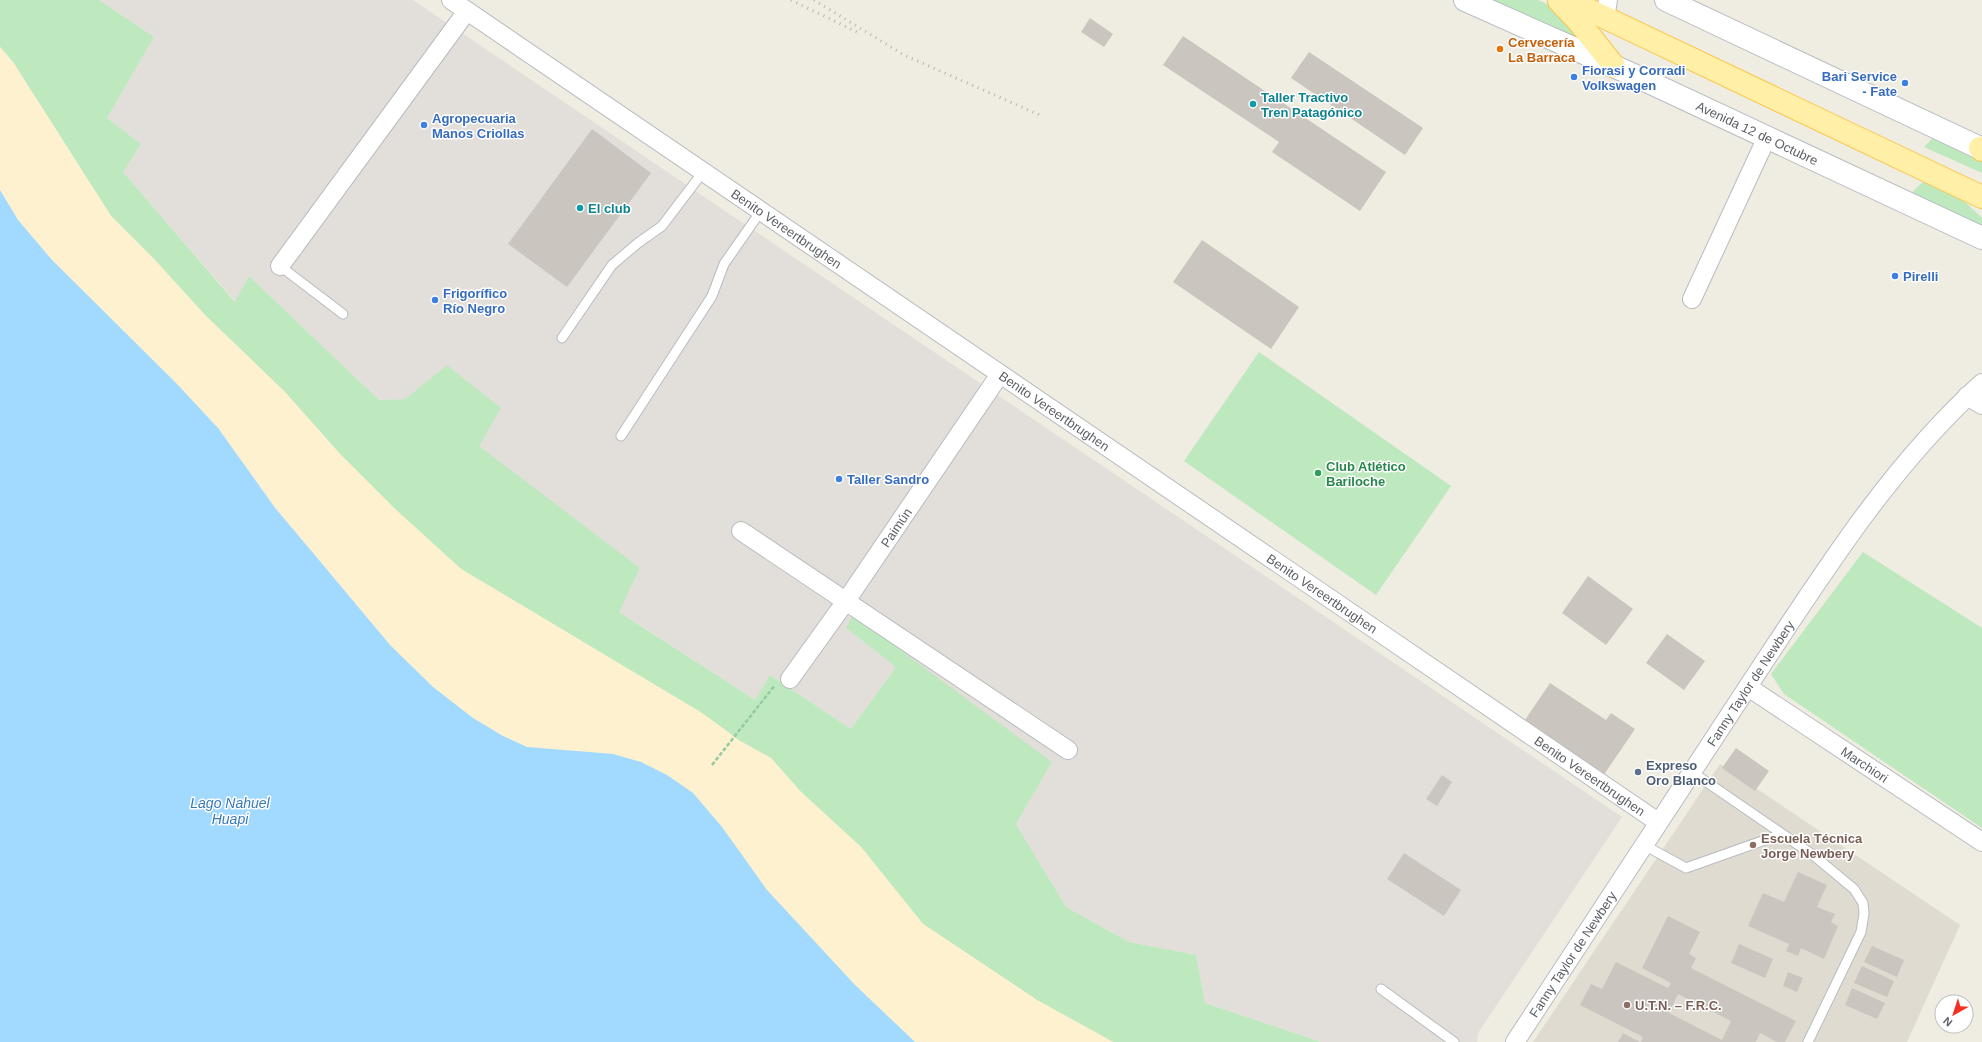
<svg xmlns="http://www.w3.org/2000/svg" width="1982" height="1042" font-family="Helvetica,sans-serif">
  <rect width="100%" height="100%" fill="#efece2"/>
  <!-- industrial -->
  <path fill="#e2dfda" d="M99,0H413L1622,817L1478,1033L1477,1042H1321L1205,1003L1196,955L1129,942L1066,907L1016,824L1052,762L846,628L896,667L851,729L770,675L755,700L618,611L640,568L478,446L501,408L447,365L405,399L379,400L249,276L236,302L123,172L141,144L107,118L154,37Z"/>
  <!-- education -->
  <path fill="#dfdbd1" d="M1720,764L1960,925L1907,1042H1533Z"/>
  <!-- green -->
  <g fill="#bee8bd">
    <path d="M0,0H99L154,37L107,118L141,144L123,172L235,302L249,276L379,400L405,399L447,365L501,408L479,446L640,568L619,612L755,700L770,675L851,729L896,667L846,628L853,615L1052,762L1016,824L1066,907L1129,942L1196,955L1205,1003L1321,1042H1113L1037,1000L923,924L861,847L800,791L771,758L740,741L702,713L461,569L394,508L341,455L284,391L206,316L154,259L111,216L13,62L0,47Z"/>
    <path d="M1493,0H1538L1555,8L1589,44Z"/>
    <path d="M1937,134L1982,160V173L1924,147Z"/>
    <path d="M1924,181L1963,200L1982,218V229L1909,195Z"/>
    <path d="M1259,352L1451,486L1376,595L1184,461Z"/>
    <path d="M1863,552L1982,628V828L1784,694L1771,674Z"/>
  </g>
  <!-- sand -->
  <path fill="#fdf1cf" d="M0,47L13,62L111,216L154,259L206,316L284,391L341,455L394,508L461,569L702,713L740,741L771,758L800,791L861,847L923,924L1037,1000L1113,1042H915L855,985L767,890L722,827L693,793L667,775L613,754L527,747L503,736L473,718L433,687L390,645L276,508L218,428L176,383L52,260L18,220L0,190Z"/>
  <!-- water -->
  <path fill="#a2d9ff" d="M0,190L18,220L52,260L176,383L218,428L275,508L313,553L390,645L433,687L473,718L503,736L527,747L613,754L641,762L667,775L693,793L722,827L767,890L855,985L915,1042H0Z"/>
  <!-- building -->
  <g fill="#cac6bf" fill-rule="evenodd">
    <path d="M1090,18L1113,34L1104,47L1081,32Z"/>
    <path d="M1183,36L1386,172L1360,211L1272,152L1279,142L1163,65Z"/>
    <path d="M1309,52L1423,128L1405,155L1291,78Z"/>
    <path d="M592,129L651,173L567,287L508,244Z"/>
    <path d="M1202,240L1299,307L1271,349L1173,282Z"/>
    <path d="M1588,576L1633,609L1606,645L1562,613Z"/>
    <path d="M1667,634L1705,661L1684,690L1646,663Z"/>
    <path d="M1550,683L1606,720L1611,713L1635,729L1603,776L1523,723Z"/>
    <path d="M1736,748L1769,771L1755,791L1722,768Z"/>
    <path d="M1442,775L1452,782L1437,806L1426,799Z"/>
    <path d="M1404,853L1461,890L1444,916L1387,879Z"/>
    <path d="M1798,872L1827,885L1817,907L1835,914L1831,922L1838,926L1824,959L1801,948L1798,956L1786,951L1789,944L1748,926L1763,893L1784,902Z"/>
    <path d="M1668,916L1700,932L1689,954L1696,958L1691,968L1796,1021L1785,1042H1777L1760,1033L1756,1042H1641L1643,1037L1580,1005L1591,984L1602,989L1616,962L1668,988L1671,983L1642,968ZM1678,994L1731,1021L1722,1040L1669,1013Z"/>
    <path d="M1739,944L1773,959L1765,978L1731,963Z"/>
    <path d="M1872,946L1904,960L1897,977L1864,962Z"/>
    <path d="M1862,966L1894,981L1887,997L1854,983Z"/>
    <path d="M1788,972L1803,978L1797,992L1783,986Z"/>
    <path d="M1852,988L1885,1003L1877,1019L1845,1005Z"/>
    <path d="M1623,1033L1640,1042H1618Z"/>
  </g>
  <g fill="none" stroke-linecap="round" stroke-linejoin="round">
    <!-- lane casing -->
    <g stroke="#b8bbc0" stroke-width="11">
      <g id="lane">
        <path d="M280,266L343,314"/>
        <path d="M562,338L612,265L638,243L662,226L703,172"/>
        <path d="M621,436L712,296L724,264L761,211"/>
        <path d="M1692,772L1813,855L1854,889L1863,903L1864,914L1861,932L1808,1042"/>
        <path d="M1644,845L1686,868L1782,834"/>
        <path d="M1381,989L1454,1042"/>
      </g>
    </g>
    <!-- street casing -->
    <g stroke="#b8bbc0" stroke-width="20">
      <g id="street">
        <path id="s1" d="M451,0L1658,822"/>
        <path d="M1605,18L1608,0"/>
        <path d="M280,266L467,11"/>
        <path d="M1692,299L1767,137"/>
        <path d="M1967,396L1982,405"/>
        <path d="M741,531L1068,750"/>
        <path id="s2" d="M790,679L846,601L1000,374"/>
        <path id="s3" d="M1748,687L1982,842"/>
        <path id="s4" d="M1515,1042C1592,924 1670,806 1747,688C1818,581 1886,470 1982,383"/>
      </g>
    </g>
    <!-- secondary casing -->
    <g stroke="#b8bcc2" stroke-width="24">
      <g id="secondary">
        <path id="s5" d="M1465,0L1638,77L1982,238"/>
        <path d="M1666,0L1982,149"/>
      </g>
    </g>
    <!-- primary casing -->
    <g stroke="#fcc74e" stroke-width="24">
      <g id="primary">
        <path d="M1568,0L1982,197"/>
        <path d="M1559,1L1579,22L1614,66"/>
        <path d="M1980,148L1982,150"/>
      </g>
    </g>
    <!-- path -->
    <path stroke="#95caa3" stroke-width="2.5" stroke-dasharray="4 2" stroke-linecap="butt" d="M712,765L775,685"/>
    <!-- lane -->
    <use href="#lane" stroke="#fff" stroke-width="9"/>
    <!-- street -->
    <use href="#street" stroke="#fff" stroke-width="18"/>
    <!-- secondary -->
    <use href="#secondary" stroke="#fff" stroke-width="22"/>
    <!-- primary -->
    <use href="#primary" stroke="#ffefa7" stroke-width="22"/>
    <!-- rail -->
    <g stroke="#b4b5b5" stroke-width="3" stroke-dasharray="1 5" stroke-linecap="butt">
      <path d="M791,0L859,33"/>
      <path d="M814,0L904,55L1042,116"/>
    </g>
  </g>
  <!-- markers -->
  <circle fill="#e8710a" stroke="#fff" stroke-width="1.5" cx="1500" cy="49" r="4"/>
  <g fill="#3f7fe0" stroke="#fff" stroke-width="1.5">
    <circle cx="1574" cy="77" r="4"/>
    <circle cx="1905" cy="83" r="4"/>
    <circle cx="424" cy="125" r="4"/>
    <circle cx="1895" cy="276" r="4"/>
    <circle cx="435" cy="300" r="4"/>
    <circle cx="839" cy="479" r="4"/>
  </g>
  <g fill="#0f9aa8" stroke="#fff" stroke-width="1.5">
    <circle cx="1253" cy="104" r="4"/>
    <circle cx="580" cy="208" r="4"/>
  </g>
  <circle fill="#2e9e5b" stroke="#fff" stroke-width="1.5" cx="1318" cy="473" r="4"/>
  <circle fill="#5c6f8a" stroke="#fff" stroke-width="1.5" cx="1638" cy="772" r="4"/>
  <g fill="#8d6e63" stroke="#fff" stroke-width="1.5">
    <circle cx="1753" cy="845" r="4"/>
    <circle cx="1627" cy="1005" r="4"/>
  </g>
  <g text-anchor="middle" stroke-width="3" stroke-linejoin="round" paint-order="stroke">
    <!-- food labels -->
    <g font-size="13" font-weight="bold" fill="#c56008" stroke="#fff" text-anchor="start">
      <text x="1508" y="47">Cervecería<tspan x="1508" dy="15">La Barraca</tspan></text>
    </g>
    <!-- shop labels -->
    <g font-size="13" font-weight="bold" fill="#366cbe" stroke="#fff" text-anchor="start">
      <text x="1582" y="75">Fiorasi y Corradi<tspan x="1582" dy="15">Volkswagen</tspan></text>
      <text x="1897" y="81" text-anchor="end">Bari Service<tspan x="1897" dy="15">- Fate</tspan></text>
      <text x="432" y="123">Agropecuaria<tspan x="432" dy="15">Manos Criollas</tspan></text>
      <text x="1903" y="281">Pirelli</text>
      <text x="443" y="298">Frigorífico<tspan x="443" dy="15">Río Negro</tspan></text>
      <text x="847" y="484">Taller Sandro</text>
    </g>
    <!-- culture labels -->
    <g font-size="13" font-weight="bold" fill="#0d838f" stroke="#fff" text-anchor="start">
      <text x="1261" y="102">Taller Tractivo<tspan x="1261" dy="15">Tren Patagónico</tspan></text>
      <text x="588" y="213">El club</text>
    </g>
    <!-- street labels -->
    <g font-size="13" fill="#5b5f64" stroke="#fff">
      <text dy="5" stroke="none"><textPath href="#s5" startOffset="321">Avenida 12 de Octubre</textPath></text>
      <text dy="5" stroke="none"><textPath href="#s1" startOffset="406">Benito Vereertbrughen</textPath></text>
      <text dy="5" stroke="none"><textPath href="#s1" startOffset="730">Benito Vereertbrughen</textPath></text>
      <text dy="5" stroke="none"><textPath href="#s2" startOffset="185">Paimún</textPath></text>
      <text dy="5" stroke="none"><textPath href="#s1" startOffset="1054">Benito Vereertbrughen</textPath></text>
      <text dy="5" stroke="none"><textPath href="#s4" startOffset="429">Fanny Taylor de Newbery</textPath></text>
      <text dy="5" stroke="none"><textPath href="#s3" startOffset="140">Marchiori</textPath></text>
      <text dy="5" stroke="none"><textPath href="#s1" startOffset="1378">Benito Vereertbrughen</textPath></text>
      <text dy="5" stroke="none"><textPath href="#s4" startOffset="105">Fanny Taylor de Newbery</textPath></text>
    </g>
    <!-- leisure labels -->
    <g font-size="13" font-weight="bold" fill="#27864d" stroke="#fff" text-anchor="start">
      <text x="1326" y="471">Club Atlético<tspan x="1326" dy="15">Bariloche</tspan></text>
    </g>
    <!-- service labels -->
    <g font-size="13" font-weight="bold" fill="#4e5e75" stroke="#fff" text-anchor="start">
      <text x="1646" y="770">Expreso<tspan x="1646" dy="15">Oro Blanco</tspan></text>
    </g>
    <!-- education labels -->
    <g font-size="13" font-weight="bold" fill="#785e54" stroke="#fff" text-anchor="start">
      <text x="1761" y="843">Escuela Técnica<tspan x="1761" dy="15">Jorge Newbery</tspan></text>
      <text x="1635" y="1010">U.T.N. – F.R.C.</text>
    </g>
    <!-- water labels -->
    <g font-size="14" font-style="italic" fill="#3779b9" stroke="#fff">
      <text x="230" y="808">Lago Nahuel<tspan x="230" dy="16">Huapi</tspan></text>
    </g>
  </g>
  <!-- north arrow -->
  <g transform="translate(1954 1014) rotate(219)"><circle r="19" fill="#ffffff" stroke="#bdbfc1"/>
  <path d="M0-3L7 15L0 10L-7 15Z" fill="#f62d21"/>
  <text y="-6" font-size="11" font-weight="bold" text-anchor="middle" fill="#5b5f64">N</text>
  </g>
</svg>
